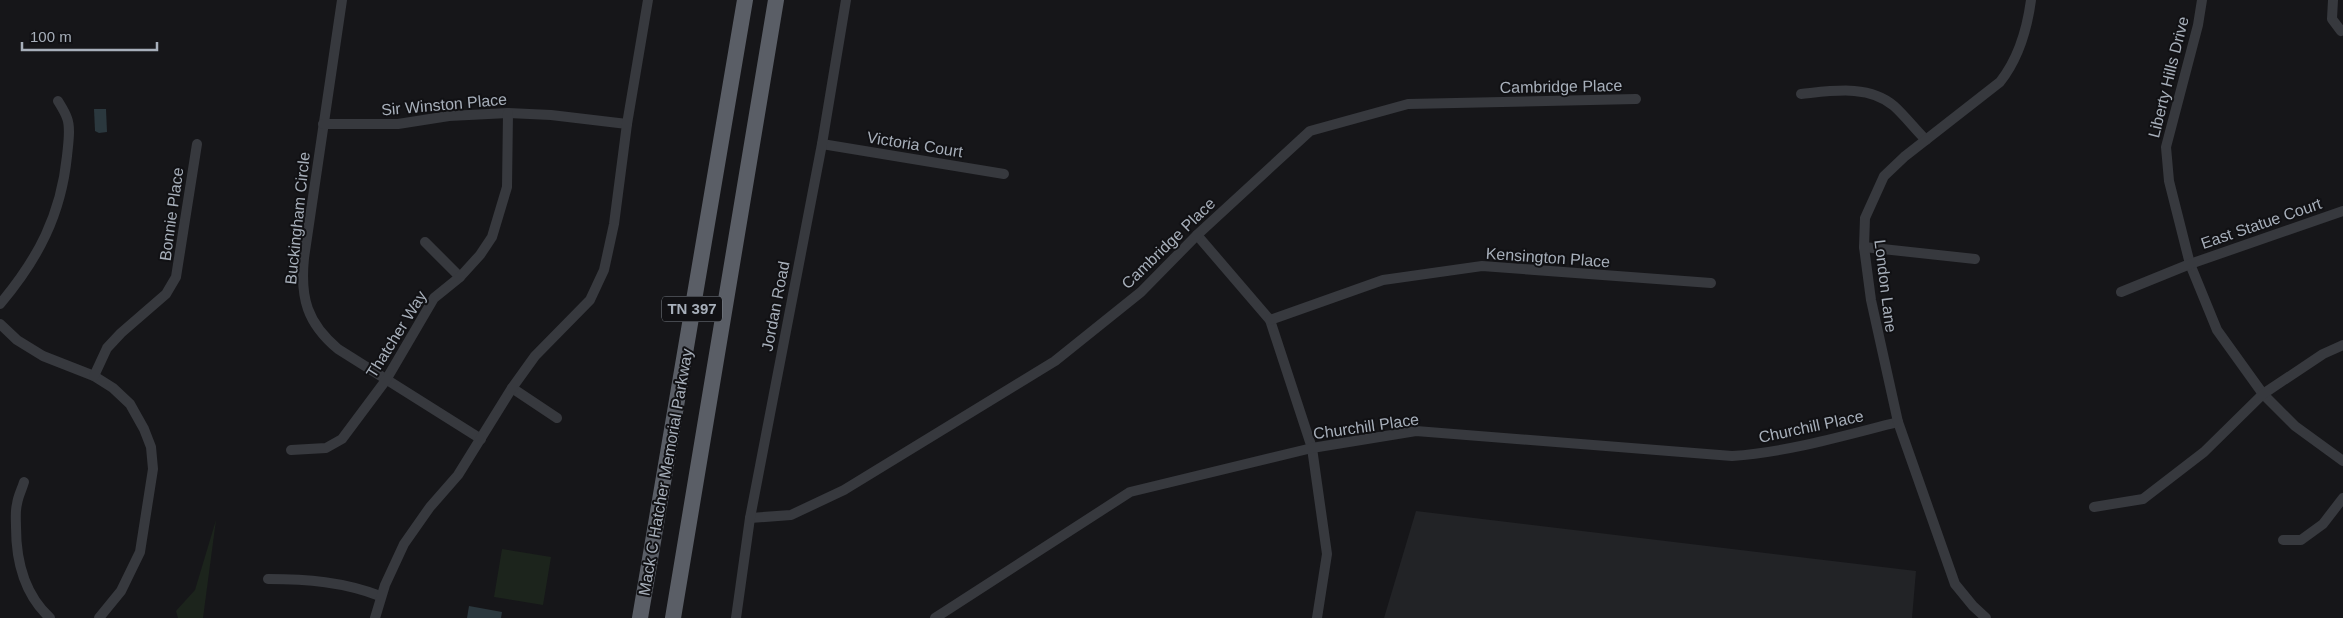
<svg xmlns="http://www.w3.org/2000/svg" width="2343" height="618" font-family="Arial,sans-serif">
  <rect width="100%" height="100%" fill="#161619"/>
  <!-- built -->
  <path fill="#222326" d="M1416,511L1916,571L1912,618H1384Z"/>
  <!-- green -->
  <g fill="#1c241c">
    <path d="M216,520L203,618H178L176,611L195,590Z"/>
    <path d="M502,549L551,557L543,605L494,597Z"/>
  </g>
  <!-- water -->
  <g fill="#2b383e">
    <path d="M94,109H106L107,132L99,133L95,131Z"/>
    <path d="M469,606L502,612L501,618H467Z"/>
  </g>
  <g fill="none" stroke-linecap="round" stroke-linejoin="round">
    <!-- minor -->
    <g stroke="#37393e" stroke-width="10">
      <path d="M342,0L304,258C300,298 307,323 338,349L481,439"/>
      <path d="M2202,0L2198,25L2166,147L2169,181L2190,264L2217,330L2263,394L2295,426L2343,461"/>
      <path d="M2333,0L2332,19L2341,31L2343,30"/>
      <path d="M1801,94C1831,91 1869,84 1894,106C1905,116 1915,129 1926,140"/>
      <path d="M323,124H398L449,116L508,113L551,115L627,124"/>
      <path d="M822,144L1004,174"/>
      <path d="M1197,235L1270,320L1312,448L1327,554L1317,618"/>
      <path d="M425,242L460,277"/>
      <path d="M1864,247L1975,259"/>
      <path d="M2121,292L2190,264L2343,211"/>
      <path d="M0,304C38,259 61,215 67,156C68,145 71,128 67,118C65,112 61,106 58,101"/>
      <path d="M1270,320L1383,280L1482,266L1711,283"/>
      <path d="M0,324L17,340L43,356L94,376L113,388L130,404L144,429L151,447L153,469L140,552L121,591L99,618"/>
      <path d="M94,376L107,348L121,333L166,294L176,277L197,144"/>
      <path d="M512,388L557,418"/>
      <path d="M291,450L326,448L342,439L386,380L434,298L460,277L480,255L492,237L507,187L508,113"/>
      <path d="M24,482C22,489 18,496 17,504C15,511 16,520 16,527C16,561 24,594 50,618"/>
      <path d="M2094,507L2143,499L2204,452L2263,394L2323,354L2343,345"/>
      <path d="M750,518L791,515L844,490L1055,361L1141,292L1197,235L1310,131L1408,104L1636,99"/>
      <path d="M2283,540H2301L2323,524L2343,498"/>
      <path d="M268,579C307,579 344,582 380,596"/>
      <path d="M375,618L385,585L404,544L430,507L458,475L512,388L535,356L590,300L604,270L614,224L627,124L648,0"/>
      <path d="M736,618L750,518L822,144L846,0"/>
      <path d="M935,618L1130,492L1312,448L1416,431L1732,456C1789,452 1842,436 1898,422"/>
      <path d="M1986,618L1973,606L1955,584L1898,422L1871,300L1864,247L1865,218L1884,176L1904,157L2000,82C2019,58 2027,30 2031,0"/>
    </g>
    <!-- trunk -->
    <g stroke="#5a5e66" stroke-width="16">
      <path d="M640,618L745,0"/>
      <path d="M673,618L776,0"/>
    </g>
  </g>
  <g text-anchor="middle" stroke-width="4" stroke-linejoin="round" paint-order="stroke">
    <!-- shield labels -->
    <rect fill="#111114" stroke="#7a8088" stroke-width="1" x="662" y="296.5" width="60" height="25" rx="4"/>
    <g font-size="15" font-weight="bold" fill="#a7afba">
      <text x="692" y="314">TN 397</text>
    </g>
    <!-- street labels -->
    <g font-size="16" fill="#a7afba" stroke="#111114">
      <text transform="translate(2168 77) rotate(-76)" y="6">Liberty Hills Drive</text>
      <text transform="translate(1561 86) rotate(-1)" y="6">Cambridge Place</text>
      <text transform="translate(444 104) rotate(-5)" y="6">Sir Winston Place</text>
      <text transform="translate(915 144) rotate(9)" y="6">Victoria Court</text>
      <text transform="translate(171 214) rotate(-82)" y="6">Bonnie Place</text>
      <text transform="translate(297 218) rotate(-84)" y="6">Buckingham Circle</text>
      <text transform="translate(2261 223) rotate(-19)" y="6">East Statue Court</text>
      <text transform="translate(1168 243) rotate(-44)" y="6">Cambridge Place</text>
      <text transform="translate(1548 257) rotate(4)" y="6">Kensington Place</text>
      <text transform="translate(1886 286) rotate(83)" y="6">London Lane</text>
      <text transform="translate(775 306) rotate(-79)" y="6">Jordan Road</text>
      <text transform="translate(396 334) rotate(-58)" y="6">Thatcher Way</text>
      <text transform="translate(1366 426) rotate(-8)" y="6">Churchill Place</text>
      <text transform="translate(1811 426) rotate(-12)" y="6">Churchill Place</text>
      <text transform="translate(665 472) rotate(-80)" y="6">Mack C Hatcher Memorial Parkway</text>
    </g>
  </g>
  <!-- scale -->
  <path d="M22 42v8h135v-8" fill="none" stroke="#a7afba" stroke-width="2.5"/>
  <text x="30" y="42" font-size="15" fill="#a7afba" stroke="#111114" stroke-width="4" paint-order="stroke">100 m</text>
</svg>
